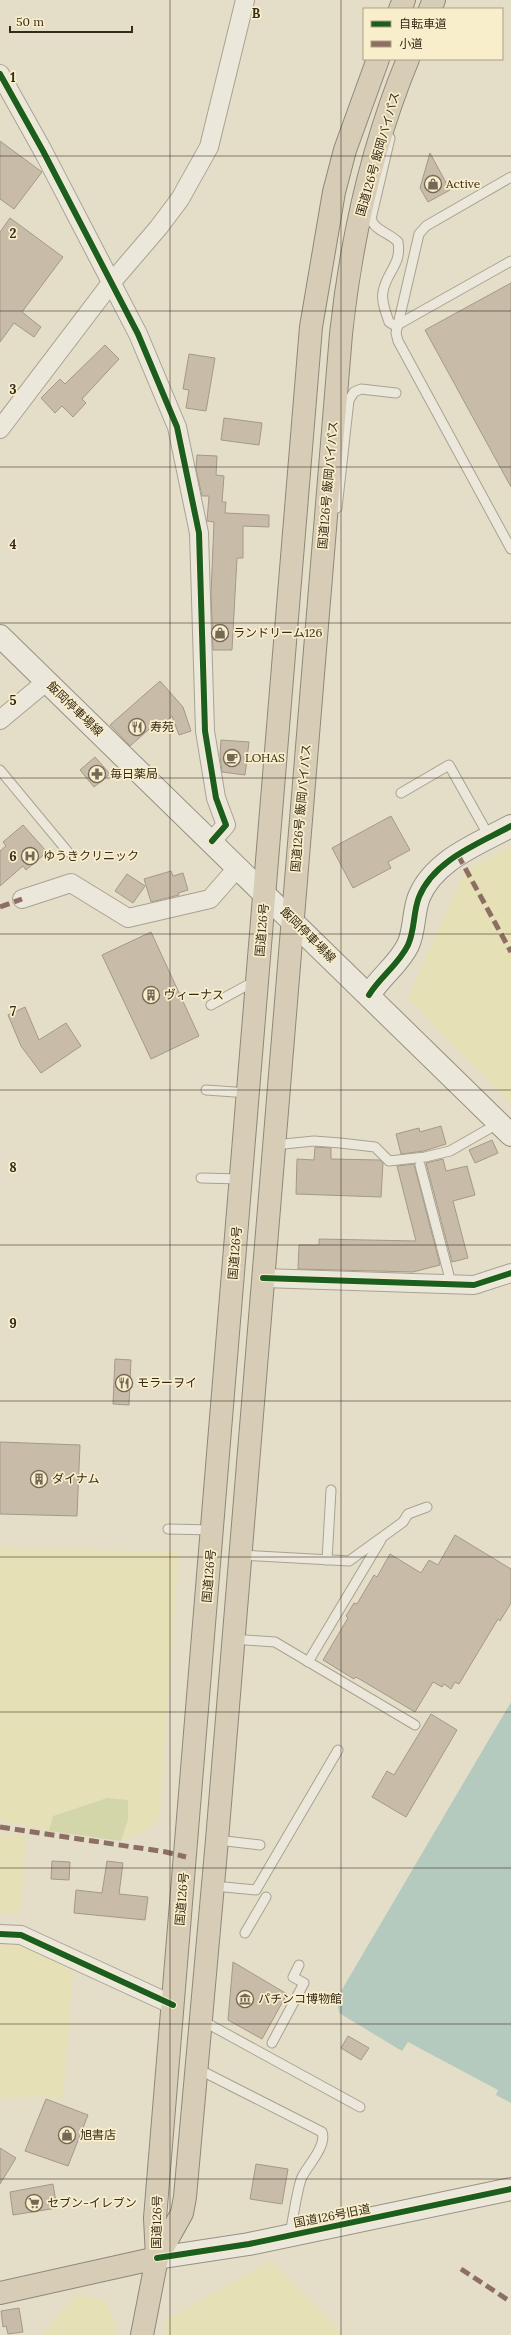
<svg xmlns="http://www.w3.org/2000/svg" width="511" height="2335" font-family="Lora,'Noto Sans JP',serif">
  <rect width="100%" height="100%" fill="#e4dec8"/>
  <!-- farmland -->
  <g fill="#e6e0b6">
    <path d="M511,846V1103L408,998L465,871Z"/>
    <path d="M0,1548L179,1552L159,1819L147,1830L121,1841L128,1819L127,1799L107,1798L53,1816L49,1831L0,1820Z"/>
    <path d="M0,1834L26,1836L20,1914L0,1912Z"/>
    <path d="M0,1939L16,1940L73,1970L63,2100L43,2096L0,2098Z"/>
    <path d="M270,2261L344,2335H163L166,2320Z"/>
    <path d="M77,2294L105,2301L116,2323L114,2335H42Z"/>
  </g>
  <!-- green -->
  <path fill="#d2d6a9" d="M107,1798L128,1800V1819L121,1841L49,1831L53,1816Z"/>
  <!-- water -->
  <path fill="#b4cabe" d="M511,1702V2103L496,2095L498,2090L408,2042L402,2051L339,2013L337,1998Z"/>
  <!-- building -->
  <g fill="#c8bba8" stroke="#a49988">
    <path d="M0,141L42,172L14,209L0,199Z"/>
    <path d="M430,153L450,190L428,202L420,188Z"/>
    <path d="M10,218L63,257L22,312L41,327L34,337L14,323L0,342V232Z"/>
    <path d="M511,283V487L425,330Z"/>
    <path d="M105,345L119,359L82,399L86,403L73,417L62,406L55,413L41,398L60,379L65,384Z"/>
    <path d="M189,354L215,358L206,411L186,408L189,390L183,389Z"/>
    <path d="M224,418L262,423L259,445L221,440Z"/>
    <path d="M197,455L217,456L216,475L224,476L222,502H226L225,513L269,515V527L243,526V558H237L232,650H213L211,594L214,522L207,521L209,496H202L196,469Z"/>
    <path d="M160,681L183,707L191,731L179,735L172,716L159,728L155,724L130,746L110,725Z"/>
    <path d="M221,740L249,742L245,775L222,772L220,755Z"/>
    <path d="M95,757L110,774L94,787L80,770Z"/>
    <path d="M391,816L410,850L388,862L391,868L353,888L332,848Z"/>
    <path d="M23,825L47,852L26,870L23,866L0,886V851L6,846L3,842Z"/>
    <path d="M171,871L173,876L183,873L188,890L178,893L179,895L151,902L144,879Z"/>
    <path d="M127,874L145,886L133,903L115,891Z"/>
    <path d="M151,932L199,1036L151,1059L102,955Z"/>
    <path d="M25,1007L39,1040L66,1023L81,1046L41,1073L21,1046L8,1015Z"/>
    <path d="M441,1126L446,1144L424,1151L401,1154L396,1134L419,1128L420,1132Z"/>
    <path d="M492,1140L498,1153L475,1163L469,1150Z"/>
    <path d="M315,1147L331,1148V1159L380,1160L383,1163L381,1197L296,1194L297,1159L314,1160Z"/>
    <path d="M443,1159L446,1171L467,1166L475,1195L453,1201L468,1258L452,1262L426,1163Z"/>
    <path d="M414,1164L440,1265L413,1272L298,1269L299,1245H319V1239L416,1241L397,1166Z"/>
    <path d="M115,1359L131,1360L129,1405L113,1404Z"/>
    <path d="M0,1442L80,1445L77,1516L0,1514Z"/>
    <path d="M455,1535L511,1569V1603L500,1621L498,1619L459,1684L455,1682L451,1689L444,1684L442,1687L433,1682L415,1712L356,1677L354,1679L323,1660L348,1618L346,1616L354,1603L357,1604L374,1575L377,1577L390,1554L421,1573L429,1560L438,1565Z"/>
    <path d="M431,1714L457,1730L406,1817L372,1797L387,1771L394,1775Z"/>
    <path d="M52,1861L70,1862L69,1880L51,1879Z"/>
    <path d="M107,1861L123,1863L119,1894L148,1897L145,1920L74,1913L76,1890L102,1893Z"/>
    <path d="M233,1962L287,1994L262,2039L228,2020Z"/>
    <path d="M348,2036L369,2048L361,2060L341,2048Z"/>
    <path d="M46,2099L88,2115L68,2166L25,2151Z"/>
    <path d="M0,2148L16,2158L0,2184Z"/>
    <path d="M256,2164L288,2169L282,2204L250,2199Z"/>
    <path d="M53,2184L57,2208L13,2215L10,2192Z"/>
    <path d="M19,2308L23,2332L8,2334L6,2326L3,2327L1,2311Z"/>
  </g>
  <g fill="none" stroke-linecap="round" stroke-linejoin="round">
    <!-- lane casing -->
    <g stroke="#a9a292" stroke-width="11">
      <g id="lane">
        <path d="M390,138L371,219C375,231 390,233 398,242C402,265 386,272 383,292C381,301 386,313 389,322L397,327"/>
        <path d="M511,177L426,226L419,234L396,333L398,341L511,549"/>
        <path d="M399,324L511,261"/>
        <path d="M337,508L349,400L354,392L361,389L396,393"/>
        <path d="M0,770L68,852"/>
        <path d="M401,793L449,765L490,838"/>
        <path d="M211,1005L255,981"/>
        <path d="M206,1090L249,1093"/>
        <path d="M275,1147L284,1144L314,1141L340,1143L375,1147L389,1161L425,1157L450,1151L499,1123"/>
        <path d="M420,1165L451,1283"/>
        <path d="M201,1178L241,1179"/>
        <path d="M168,1529L213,1530"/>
        <path d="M240,1555L349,1561L403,1522L408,1514L427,1507"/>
        <path d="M327,1560L331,1490"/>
        <path d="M233,1639L275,1642L415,1725"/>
        <path d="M308,1662L381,1540"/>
        <path d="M217,1840L260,1845"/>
        <path d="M214,1886L256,1890L338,1750"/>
        <path d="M245,1933L266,1897"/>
        <path d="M201,2020L360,2107"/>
        <path d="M272,2043L304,1983L293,1977L299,1965"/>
        <path d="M198,2069L322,2132C327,2146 308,2165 302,2177C297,2188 293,2220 290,2234"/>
      </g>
    </g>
    <!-- street casing -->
    <g stroke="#a9a292" stroke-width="20">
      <g id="street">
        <path d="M0,74L43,151L138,334L177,427L199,533L205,731L216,798L226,825L212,841"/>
        <path d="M0,429L111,283L159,227L180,199L209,147L245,0"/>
        <path d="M0,720L47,681"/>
        <path d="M22,899L71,883L128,918L210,899L238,867"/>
        <path d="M263,1278L474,1285L511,1273"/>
        <path d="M0,1934L21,1935L173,2005"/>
      </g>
    </g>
    <!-- secondary casing -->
    <g stroke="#989182" stroke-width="24">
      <g id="secondary">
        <path d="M0,636L511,1135"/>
        <path d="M369,995C380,977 399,964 408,945C415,930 413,912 419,897C434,860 478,844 511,826"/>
        <path d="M157,2258L249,2244L511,2189"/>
      </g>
    </g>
    <!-- highway casing -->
    <g stroke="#8e8779" stroke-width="24">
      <g id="highway">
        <path d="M400,9L404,0"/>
        <path d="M430,9L434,0"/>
        <path d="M0,2293L157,2258L182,2213L185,2197L217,1840L341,334C351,241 372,146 408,59"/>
        <path d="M142,2335L157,2258L155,2218L311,327L334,192L345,150L378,59"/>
      </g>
    </g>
    <!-- lane -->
    <use href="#lane" stroke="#ebe7da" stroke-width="9"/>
    <!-- street -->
    <use href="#street" stroke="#ebe7da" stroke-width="18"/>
    <!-- secondary -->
    <use href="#secondary" stroke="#ebe7da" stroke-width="22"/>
    <!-- highway -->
    <use href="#highway" stroke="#d7cdb7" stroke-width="22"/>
    <!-- quiet -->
    <g stroke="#8d6e63" stroke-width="5" stroke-dasharray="10 5" stroke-linecap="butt">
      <path d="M458,855L511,952"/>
      <path d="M0,907L22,899"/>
      <path d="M0,1827L166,1852L186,1857"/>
      <path d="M461,2269L511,2302"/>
    </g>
    <!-- cycleway casing -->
    <g stroke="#f8eecb" stroke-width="8">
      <g id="cycleway">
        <path d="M0,74L43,151L138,334L177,427L199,533L205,731L216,798L226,825L212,841"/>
        <path d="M369,995C380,977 399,964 408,945C415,930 413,912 419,897C434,860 478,844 511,826"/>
        <path d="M263,1278L474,1285L511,1273"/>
        <path d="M0,1934L21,1935L173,2005"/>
        <path d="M157,2258L249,2244L511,2189"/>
      </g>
    </g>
    <!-- cycleway -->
    <use href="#cycleway" stroke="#1b5e20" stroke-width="6"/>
  </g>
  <!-- grid -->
  <path fill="none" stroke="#372a1a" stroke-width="1" stroke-opacity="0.55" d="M170,0V2335M341,0V2335M0,156H511M0,311H511M0,467H511M0,623H511M0,778H511M0,934H511M0,1090H511M0,1245H511M0,1401H511M0,1557H511M0,1712H511M0,1868H511M0,2024H511M0,2179H511"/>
  <!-- icons -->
  <defs>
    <g id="shop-ring" transform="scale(0.9)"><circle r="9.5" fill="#f8eecb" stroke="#746957" stroke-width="1.5"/><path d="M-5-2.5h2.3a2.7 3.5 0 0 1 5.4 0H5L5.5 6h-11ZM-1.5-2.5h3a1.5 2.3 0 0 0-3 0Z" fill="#746957"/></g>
    <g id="restaurant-ring" transform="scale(0.9)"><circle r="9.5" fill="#f8eecb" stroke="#746957" stroke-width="1.5"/><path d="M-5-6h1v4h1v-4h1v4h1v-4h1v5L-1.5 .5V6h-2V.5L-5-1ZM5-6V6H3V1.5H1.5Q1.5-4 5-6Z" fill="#746957"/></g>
    <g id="cafe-ring" transform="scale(0.9)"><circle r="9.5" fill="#f8eecb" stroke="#746957" stroke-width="1.5"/><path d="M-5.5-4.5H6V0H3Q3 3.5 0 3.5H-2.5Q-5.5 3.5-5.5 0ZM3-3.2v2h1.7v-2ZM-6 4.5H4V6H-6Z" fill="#746957"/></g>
    <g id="pharmacy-ring" transform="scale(0.9)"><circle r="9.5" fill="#f8eecb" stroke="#746957" stroke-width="1.5"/><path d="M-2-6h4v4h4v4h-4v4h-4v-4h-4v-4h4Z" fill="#746957"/></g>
    <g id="hospital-ring" transform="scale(0.9)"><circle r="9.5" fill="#f8eecb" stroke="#746957" stroke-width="1.5"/><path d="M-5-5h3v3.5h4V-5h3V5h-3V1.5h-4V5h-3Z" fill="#746957"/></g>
    <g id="building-ring" transform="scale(0.9)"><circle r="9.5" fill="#f8eecb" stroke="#746957" stroke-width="1.5"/><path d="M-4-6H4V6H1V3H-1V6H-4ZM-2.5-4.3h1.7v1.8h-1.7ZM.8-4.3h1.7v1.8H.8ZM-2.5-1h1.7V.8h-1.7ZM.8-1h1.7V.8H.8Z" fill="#746957"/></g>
    <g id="museum-ring" transform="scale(0.9)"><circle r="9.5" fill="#f8eecb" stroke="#746957" stroke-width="1.5"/><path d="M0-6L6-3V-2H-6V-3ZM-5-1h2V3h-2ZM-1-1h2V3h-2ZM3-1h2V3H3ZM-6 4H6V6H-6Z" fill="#746957"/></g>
    <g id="supermarket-ring" transform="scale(0.9)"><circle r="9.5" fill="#f8eecb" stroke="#746957" stroke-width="1.5"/><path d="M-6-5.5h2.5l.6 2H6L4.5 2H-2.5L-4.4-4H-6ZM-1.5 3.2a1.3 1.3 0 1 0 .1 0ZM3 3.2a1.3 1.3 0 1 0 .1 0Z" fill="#746957"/></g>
  </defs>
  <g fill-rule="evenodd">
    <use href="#shop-ring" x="433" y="184"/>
    <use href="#shop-ring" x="220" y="633"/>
    <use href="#restaurant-ring" x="137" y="727"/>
    <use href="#cafe-ring" x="232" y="758"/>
    <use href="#pharmacy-ring" x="97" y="774"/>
    <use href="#hospital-ring" x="30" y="856"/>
    <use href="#building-ring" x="151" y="995"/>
    <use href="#restaurant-ring" x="124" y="1383"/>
    <use href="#building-ring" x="39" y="1479"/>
    <use href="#museum-ring" x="245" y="1999"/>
    <use href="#shop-ring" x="67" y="2135"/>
    <use href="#supermarket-ring" x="34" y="2203"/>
  </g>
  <g text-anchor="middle" stroke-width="3.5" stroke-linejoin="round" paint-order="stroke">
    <!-- street labels -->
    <g font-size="12" fill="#372a1a" stroke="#f8eecb">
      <text transform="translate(378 154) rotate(-74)" y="4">国道126号 飯岡バイパス</text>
      <text transform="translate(328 485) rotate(-85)" y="4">国道126号 飯岡バイパス</text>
      <text transform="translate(75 709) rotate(44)" y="4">飯岡停車場線</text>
      <text transform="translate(301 808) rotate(-85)" y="4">国道126号 飯岡バイパス</text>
      <text transform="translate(262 930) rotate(-85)" y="4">国道126号</text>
      <text transform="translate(308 935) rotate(45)" y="4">飯岡停車場線</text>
      <text transform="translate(235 1253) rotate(-85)" y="4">国道126号</text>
      <text transform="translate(209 1576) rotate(-85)" y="4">国道126号</text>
      <text transform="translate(182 1899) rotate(-85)" y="4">国道126号</text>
      <text transform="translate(332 2216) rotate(-11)" y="4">国道126号旧道</text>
      <text transform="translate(157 2222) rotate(-89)" y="4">国道126号</text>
    </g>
    <!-- poi labels -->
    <g font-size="12" fill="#372a1a" stroke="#f8eecb" text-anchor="start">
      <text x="446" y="188">Active</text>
      <text x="233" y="637">ランドリーム126</text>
      <text x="150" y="731">寿苑</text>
      <text x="245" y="762">LOHAS</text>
      <text x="110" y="778">毎日薬局</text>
      <text x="43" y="860">ゆうきクリニック</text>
      <text x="164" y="999">ヴィーナス</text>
      <text x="137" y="1387">モラーヲイ</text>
      <text x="52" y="1483">ダイナム</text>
      <text x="258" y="2003">パチンコ博物館</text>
      <text x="80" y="2139">旭書店</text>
      <text x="47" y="2207">セブン-イレブン</text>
    </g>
  </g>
  <g font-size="13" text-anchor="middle" font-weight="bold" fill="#372a1a" stroke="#f8eecb" stroke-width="3.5" stroke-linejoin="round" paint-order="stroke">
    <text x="256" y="18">B</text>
    <text x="13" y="82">1</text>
    <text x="13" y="238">2</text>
    <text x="13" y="394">3</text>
    <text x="13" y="549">4</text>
    <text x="13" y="705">5</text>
    <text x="13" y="861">6</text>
    <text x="13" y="1016">7</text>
    <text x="13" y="1172">8</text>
    <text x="13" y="1328">9</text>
  </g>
  <!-- legend -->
  <rect x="363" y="8" width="140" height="52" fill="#f8eecb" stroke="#aba084"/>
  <rect x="371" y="21" width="20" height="6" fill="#1b5e20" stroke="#aba084"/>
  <text x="399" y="28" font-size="12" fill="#372a1a">自転車道</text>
  <rect x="371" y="41" width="20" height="6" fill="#8d6e63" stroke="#aba084"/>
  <text x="399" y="48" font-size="12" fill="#372a1a">小道</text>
  <!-- scale -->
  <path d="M10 26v6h122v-6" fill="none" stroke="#372a1a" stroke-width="2"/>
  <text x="16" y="26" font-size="12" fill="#372a1a" stroke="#f8eecb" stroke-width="3" paint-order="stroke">50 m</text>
</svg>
